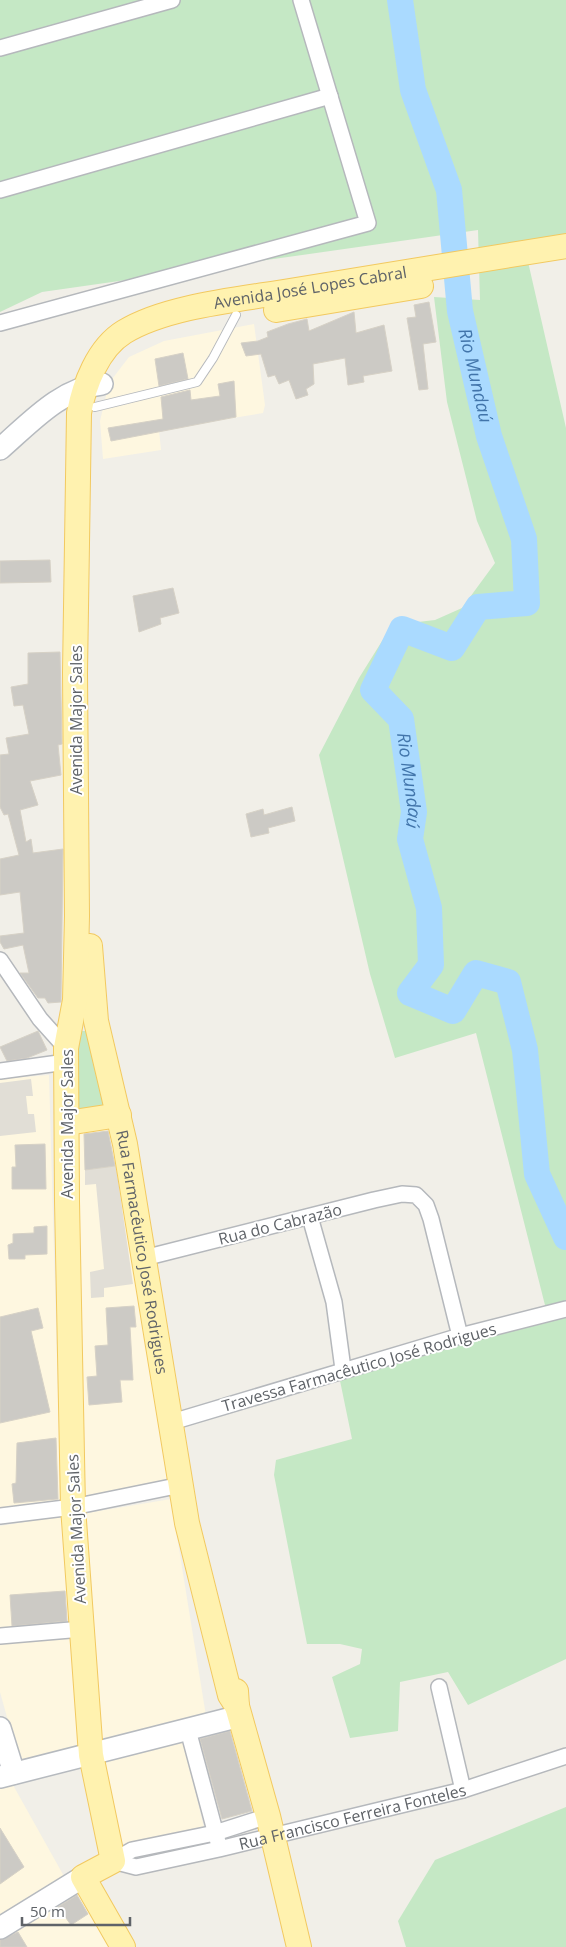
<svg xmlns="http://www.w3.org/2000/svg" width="566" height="1947" font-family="'Open Sans',sans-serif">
  <rect width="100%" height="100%" fill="#f1efe8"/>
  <!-- commercial -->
  <g fill="#fef7e0">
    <path d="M254,324L265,405L263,413L159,430L161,450L103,459L100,421L109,383L129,357L164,341Z"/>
    <path d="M49,1075L61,1501L0,1508V1079Z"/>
    <path d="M110,1130L169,1480L84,1497L77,1131Z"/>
    <path d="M171,1499L206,1716L99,1744L81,1514Z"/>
    <path d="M62,1516L84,1748L20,1764L0,1692V1526Z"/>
    <path d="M183,1739L204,1828L123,1845L100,1761Z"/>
    <path d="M13,1785L65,1878L0,1918V1789Z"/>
    <path d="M78,1894L109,1947H0V1939Z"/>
  </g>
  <!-- education -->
  <g fill="#e1ded6">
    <path d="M31,1079L33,1096H26L28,1114H34L36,1132L0,1136V1083Z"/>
    <path d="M116,1166L133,1284L104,1288V1297L91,1298L90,1272L104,1269L96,1184L85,1185V1170Z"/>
  </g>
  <!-- green -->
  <g fill="#c5e8c5">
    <path d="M0,0H566V245L526,253L566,428V1659L468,1705L448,1672L400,1682L398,1731L350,1738L332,1677L360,1664L362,1649L340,1644H307L274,1475L276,1460L352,1439L338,1371L547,1313L476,1033L395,1058L370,974L319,755L359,678L392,625L435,620L462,608L495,563L477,521L447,402L434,297L480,300L478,230L42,292L0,312Z"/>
    <path d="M82,1031H87L105,1108L79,1111L78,1040L79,1034Z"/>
    <path d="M566,1807V1947H406L398,1921L435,1860Z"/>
  </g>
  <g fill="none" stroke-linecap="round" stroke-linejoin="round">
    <!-- river -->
    <path stroke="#aadaff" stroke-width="26" id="s1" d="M400,0L413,90L449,190L460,311L489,436L524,539L527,603L478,607L452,648L402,629L373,690L401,719L414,812L410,839L429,908L431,965L410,993L453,1011L476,973L508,982L525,1050L537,1174L566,1237"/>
  </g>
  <!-- building -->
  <g fill="#cccac5" stroke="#d6d1c6">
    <path d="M429,302L436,342L423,344L428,389L419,390L407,318L416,317L414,305Z"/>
    <path d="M354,312L356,333L384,325L392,371L363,376L364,382L348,385L345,358L313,364L314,384L306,389L308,395L296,399L289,380L279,384L275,375L268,377L261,354L246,356L241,343L258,341L268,337L267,332L288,324L307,319L309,331Z"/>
    <path d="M183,353L188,379L159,386L155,359Z"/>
    <path d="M234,381L236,417L111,441L108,428L163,419L161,397L190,390L191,400L220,396L218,384Z"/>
    <path d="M50,560L51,582L0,583V561Z"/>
    <path d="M173,588L179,613L160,618L161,624L139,632L133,596Z"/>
    <path d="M60,652L62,744L58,745L61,775L30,781L38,805L20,810L26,842L31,839L33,853L63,849L61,999V1002L48,1003L45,998H38L20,973H29L23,945L4,949L0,942V936L24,933L20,892L0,895V859L19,855L8,814L4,815L0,807V755L9,754L6,738L29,734L23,705L14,706L11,687L28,684V653Z"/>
    <path d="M292,807L295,821L268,828L269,833L251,837L246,814L263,809L264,815Z"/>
    <path d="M38,1031L47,1050L27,1058L7,1061L0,1047Z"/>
    <path d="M108,1131L115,1166L85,1170L84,1134Z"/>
    <path d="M45,1144L46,1189H12V1167H16L15,1145Z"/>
    <path d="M47,1226V1254L25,1255V1259H9L8,1245L13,1243V1234L34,1233V1227Z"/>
    <path d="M134,1306L136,1327H130L133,1380H120L122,1402L89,1405L87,1377L97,1376L95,1346L108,1345L106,1308Z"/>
    <path d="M38,1308L43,1328L31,1331L50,1412L0,1423V1317Z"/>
    <path d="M56,1438L58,1499L14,1503L12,1484L16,1483L17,1443Z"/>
    <path d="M65,1591L67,1621L12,1626L10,1595Z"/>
    <path d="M230,1731L252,1811L222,1819L200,1739Z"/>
    <path d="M0,1828L24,1867L0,1884Z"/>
    <path d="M77,1895L88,1914L71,1925L58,1907Z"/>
    <path d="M18,1932L27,1947H0V1940Z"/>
  </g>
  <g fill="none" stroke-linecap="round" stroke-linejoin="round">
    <!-- lane casing -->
    <g stroke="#b5b8bc" stroke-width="10">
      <path id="lane" d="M95,407L197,382L213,358L236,315"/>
    </g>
    <!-- street casing -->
    <g stroke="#b5b8bc" stroke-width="18">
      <g id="street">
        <path d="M0,48L172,0"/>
        <path d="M0,190L330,96"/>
        <path d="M0,323L368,223L301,0"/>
        <path d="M0,960L40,1019L66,1048"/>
        <path d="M0,1071L66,1062"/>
        <path d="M310,1217L334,1302L343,1369"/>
        <path d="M144,1258L374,1200L402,1194L416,1195L426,1205L431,1219L460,1336"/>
        <path d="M172,1422L460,1336L566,1309"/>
        <path d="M0,1516L73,1507L181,1485"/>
        <path d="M0,1636L82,1629"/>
        <path d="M439,1687L463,1790"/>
        <path d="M188,1730L218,1842"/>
        <path id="s2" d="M113,1861L136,1867L219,1849L463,1790L566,1756"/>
        <path d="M113,1861L132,1850L215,1833L268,1816"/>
      </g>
    </g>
    <!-- secondary casing -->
    <g stroke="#b6babf" stroke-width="24">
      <g id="secondary">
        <path d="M0,449C30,423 61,388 102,384"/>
        <path d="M0,1728L14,1773"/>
        <path d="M0,1777L240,1716"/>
        <path d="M0,1928L83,1877"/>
      </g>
    </g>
    <!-- primary casing -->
    <g stroke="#f2c960" stroke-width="26">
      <g id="primary">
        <path d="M276,310L421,286"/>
        <path id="s3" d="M90,946L96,1021L125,1144L187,1523L230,1695L237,1706"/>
        <path d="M67,1123L119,1115"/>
        <path d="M236,1691L237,1706L268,1816L299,1947"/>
        <path id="s4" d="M123,1947L83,1877L113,1861L91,1755L73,1507L67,1201L66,1048L75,1000L77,916L75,673L79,413C84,385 98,348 124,332C168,305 245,299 296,290C386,275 476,260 566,246"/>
      </g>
    </g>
    <!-- lane -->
    <use href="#lane" stroke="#fff" stroke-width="8"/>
    <!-- street -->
    <use href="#street" stroke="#fff" stroke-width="15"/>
    <!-- secondary -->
    <use href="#secondary" stroke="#fff" stroke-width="21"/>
    <!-- primary -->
    <use href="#primary" stroke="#fff2af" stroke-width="24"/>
  </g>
  <g text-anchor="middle" stroke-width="4" stroke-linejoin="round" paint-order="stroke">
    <!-- street labels -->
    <g font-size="16" fill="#5f6368" stroke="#fff">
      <text dy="6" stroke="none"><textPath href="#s4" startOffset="1854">Avenida José Lopes Cabral</textPath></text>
      <text transform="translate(76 720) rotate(-90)" y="6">Avenida Major Sales</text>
      <text transform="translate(67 1124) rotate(-90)" y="6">Avenida Major Sales</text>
      <text transform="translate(280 1224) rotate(-14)" y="6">Rua do Cabrazão</text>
      <text dy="6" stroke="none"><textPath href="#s3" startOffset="311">Rua Farmacêutico José Rodrigues</textPath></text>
      <text transform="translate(359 1367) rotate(-16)" y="6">Travessa Farmacêutico José Rodrigues</text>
      <text transform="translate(76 1529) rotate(-93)" y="6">Avenida Major Sales</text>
      <text dy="6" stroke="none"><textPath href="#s2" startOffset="246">Rua Francisco Ferreira Fonteles</textPath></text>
    </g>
    <!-- water labels -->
    <g font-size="18" font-style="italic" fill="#4174aa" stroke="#fff">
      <text dy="6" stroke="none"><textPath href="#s1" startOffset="385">Rio Mundaú</textPath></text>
      <text dy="6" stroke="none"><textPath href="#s1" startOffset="941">Rio Mundaú</textPath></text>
    </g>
  </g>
  <!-- scale -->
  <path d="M22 1917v8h108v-8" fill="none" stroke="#5f6368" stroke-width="2.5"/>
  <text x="30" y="1917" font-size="15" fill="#5f6368" stroke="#ffffff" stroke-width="4" paint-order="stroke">50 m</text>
</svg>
